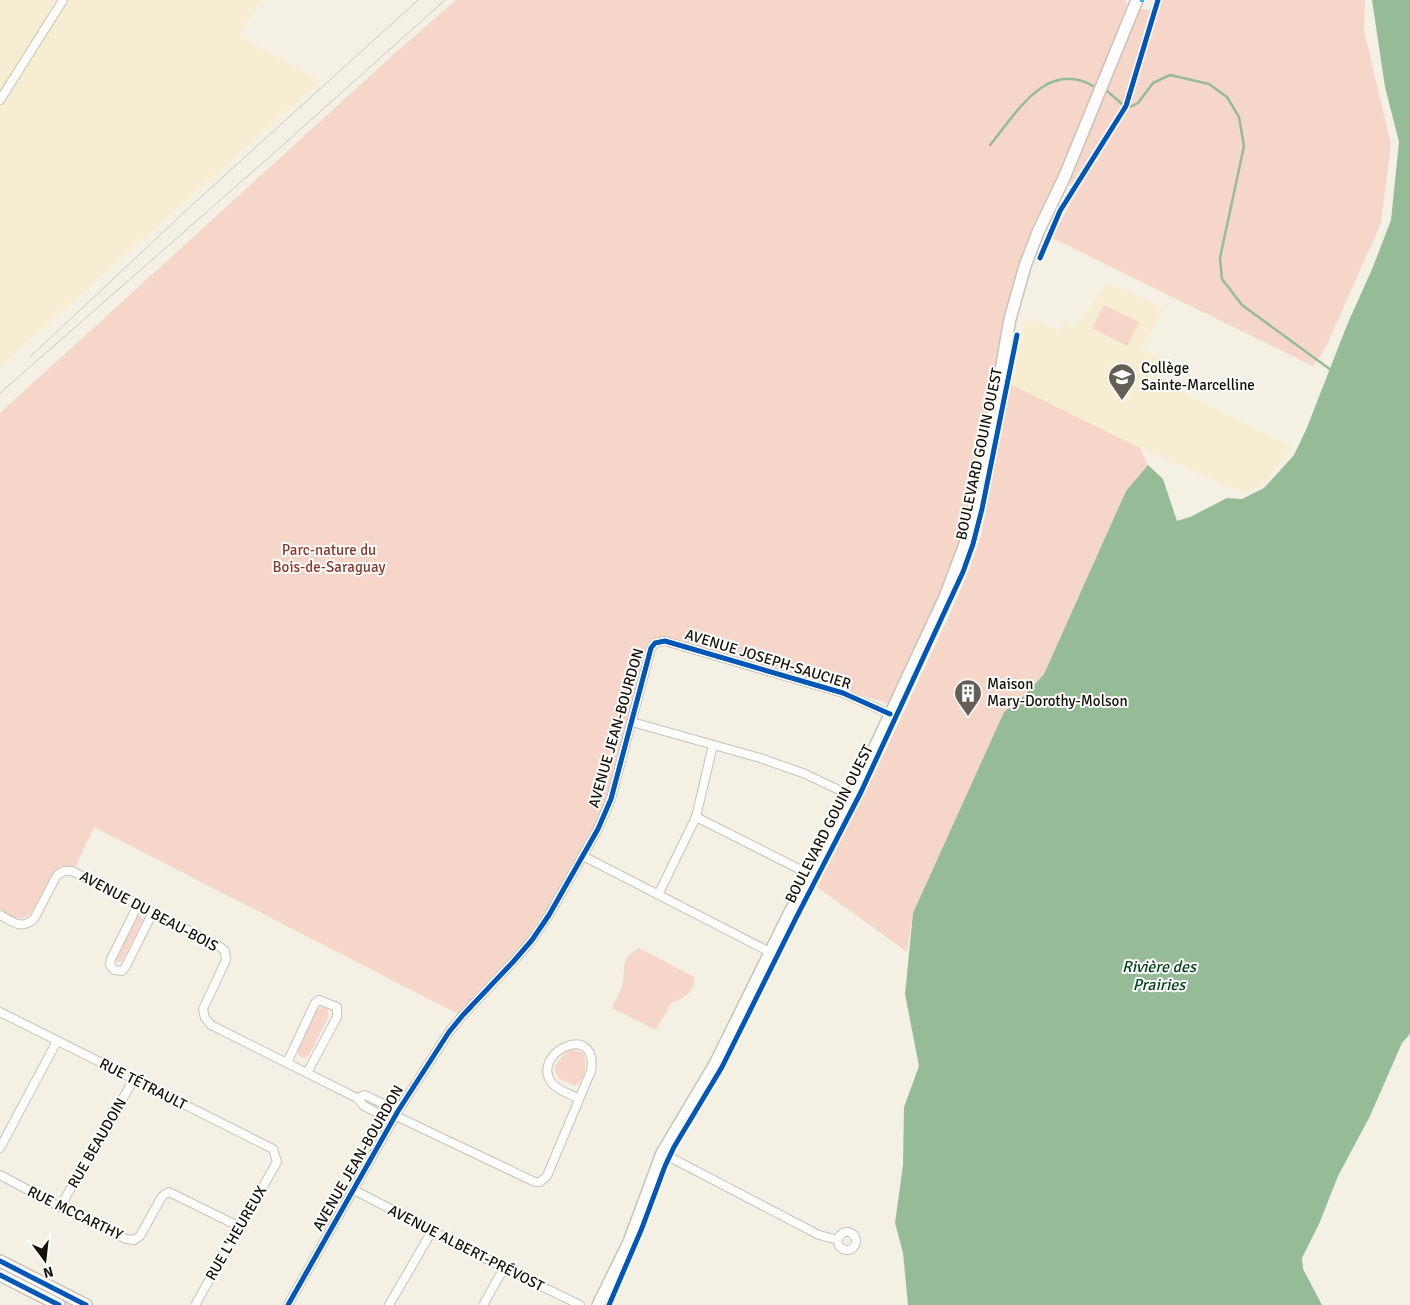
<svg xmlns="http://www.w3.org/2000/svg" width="1410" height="1305" font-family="Signika,sans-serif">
  <rect width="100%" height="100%" fill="#f5f0e4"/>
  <!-- built -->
  <g fill="#f7edd2">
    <path d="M0,0H261L239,36L320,81L0,366Z"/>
    <path d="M1106,282L1164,308L1142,349L1166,361L1156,379L1293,447L1262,485L1244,493L1140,448L1010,384L1026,317L1058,330L1065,323L1071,328L1099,296Z"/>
  </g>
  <!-- green -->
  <g fill="#f7d6ca">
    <path d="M456,0H1125L1127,5C1099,78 1071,150 1038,221L1035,220L1026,246L961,542C941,598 915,651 890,704L665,636L652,639L646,649L610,788L602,812L559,894L543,918L522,948L458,1014L94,827L76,866H64L54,872L30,915C18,922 11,916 0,911V413L394,54Z"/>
    <path d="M1162,0H1365L1364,30L1391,144L1381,223L1326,347L1313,366L1052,238L1077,190L1068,182L1140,9L1159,11Z"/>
    <path d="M1104,305L1139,322L1127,346L1092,328Z"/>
    <path d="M1010,384L1140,448L1148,465L1126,491L1044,674L1024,696L1004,712L913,913L907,952L817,887C853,817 888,747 921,675C943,629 966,583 981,535Z"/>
    <path d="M139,915L143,920L122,961L118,962L115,959L136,916Z"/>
    <path d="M639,948L694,977L695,982C690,995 684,998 671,1003L656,1030L612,1008C615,1001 620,993 622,986C627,966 618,961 639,948Z"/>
    <path d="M321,1007L327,1008L329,1016L309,1055L305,1058L301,1057L298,1054V1049L317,1010Z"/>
    <path d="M572,1049L583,1053C588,1064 585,1079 575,1086L559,1079L554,1069C557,1061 563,1054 572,1049Z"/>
    <path d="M0,1265L80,1305H65L0,1272Z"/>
  </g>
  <!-- water -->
  <path fill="#96bc97" d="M1372,0H1410V1034L1402,1043L1370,1116L1338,1176L1319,1224L1302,1258L1303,1269L1322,1305H908L903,1253L895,1223L903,1165L904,1107L919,1066L905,994L913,913L1004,712L1024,696L1044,674L1126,491L1148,465L1163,479L1177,521L1190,517L1227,498L1242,499L1264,488L1294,455L1306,430L1347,325L1373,267L1391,220L1399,142L1385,87Z"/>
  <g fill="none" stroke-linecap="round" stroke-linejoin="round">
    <!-- stream -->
    <g stroke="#96bc97" stroke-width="2.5">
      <path d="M1107,91L1122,104"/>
      <path d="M1130,107L1138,103L1153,83L1170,75L1209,84L1227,97L1239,117L1244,146L1220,258L1222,279L1242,305L1331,370"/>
      <path d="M990,145C1016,114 1046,59 1093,86"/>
    </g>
    <!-- street casing -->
    <g stroke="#c7c3b9" stroke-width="10">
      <g id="street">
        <path d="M0,100L63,0"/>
        <path d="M632,722L760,758L803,773L852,796"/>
        <path d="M696,817L811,875"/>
        <path d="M583,856L770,952"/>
        <path d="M658,895L696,817L713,745"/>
        <path d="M138,905L111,959L110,965L114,970L122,971L126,966L153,912"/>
        <path d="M0,915C13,922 21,930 34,919L56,877C61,871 65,870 72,871L219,946L225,951L226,960L203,1009L205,1018L211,1025L357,1098L364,1106L393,1121"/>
        <path d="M0,1012L273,1149L277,1162L195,1305"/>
        <path d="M287,1063L315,1003L319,1000L337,1007V1017L307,1073"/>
        <path d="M357,1098L365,1095L398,1111"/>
        <path d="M396,1116L535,1182H540L547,1176L591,1071C599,1020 529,1053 552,1083C558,1091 571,1094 579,1099"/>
        <path d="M0,1148L57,1041"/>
        <path d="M662,1153L819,1235L838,1240"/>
        <path d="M0,1175L60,1207L126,1239L134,1240L140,1236L161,1198L165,1194L169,1192L240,1227"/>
        <path d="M354,1190L504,1268L580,1305"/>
        <path d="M60,1207L134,1079"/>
        <circle cx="847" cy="1241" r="9"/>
        <path d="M288,1305L398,1111L449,1032L463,1015L513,962L532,940L549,915L598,829L611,799L651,648L655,643L665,641L843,693L890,714"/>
        <path d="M389,1305L432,1231"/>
        <path d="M483,1305L504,1268"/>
      </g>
    </g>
    <!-- secondary casing -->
    <g stroke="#c7c3b9" stroke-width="14">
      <g id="secondary">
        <path d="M0,1261L86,1305"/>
        <path d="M0,1275L59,1305"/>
        <path d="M598,1305L629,1242L662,1153L715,1064L789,914L860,779L945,597L965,544L973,512L994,410L1010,319L1025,266L1038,232L1064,178L1137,0"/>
      </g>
    </g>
    <!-- street -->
    <use href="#street" stroke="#fefdfb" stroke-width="8"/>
    <!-- secondary -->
    <use href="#secondary" stroke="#fefdfb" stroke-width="11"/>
    <!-- tram -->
    <g stroke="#cac9c5" stroke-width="1">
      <path d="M30,357L191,206L418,0"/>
      <path d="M0,393L274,153L445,0"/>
    </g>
    <!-- quiet -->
    <path stroke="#3fa9f5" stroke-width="4" stroke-dasharray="8 4" stroke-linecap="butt" d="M1142,0V2"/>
    <!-- cycleway casing -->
    <g stroke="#fff" stroke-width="8">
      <g id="cycleway">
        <path d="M1040,258L1060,211L1126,106L1158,0"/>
        <path d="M0,1261L86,1305"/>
        <path d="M0,1275L59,1305"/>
        <path d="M288,1305L398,1111L449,1032L463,1015L513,962L532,940L549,915L598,829L611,799L651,648L655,643L665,641L843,693L890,714"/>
        <path d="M609,1305L642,1228L665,1166L674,1147L722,1067L796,918L861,792L963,572L973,544L982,509L1017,335"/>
      </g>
    </g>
    <!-- cycleway -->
    <use href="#cycleway" stroke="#0057b8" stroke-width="5"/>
  </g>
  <!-- icons -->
  <defs>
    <g id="school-pin" transform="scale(1.4375)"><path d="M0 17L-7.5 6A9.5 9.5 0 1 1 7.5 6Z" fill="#635f54" stroke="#fff"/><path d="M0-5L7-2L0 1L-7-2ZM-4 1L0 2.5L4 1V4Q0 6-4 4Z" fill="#fff"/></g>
    <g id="building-pin" transform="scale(1.4375)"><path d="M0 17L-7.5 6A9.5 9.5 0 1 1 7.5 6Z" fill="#635f54" stroke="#fff"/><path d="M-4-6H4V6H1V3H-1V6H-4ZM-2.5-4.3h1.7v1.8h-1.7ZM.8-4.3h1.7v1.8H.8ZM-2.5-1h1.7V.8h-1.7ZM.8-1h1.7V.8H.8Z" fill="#fff"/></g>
  </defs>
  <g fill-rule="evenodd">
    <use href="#school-pin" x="1122" y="377"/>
    <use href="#building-pin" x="968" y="693"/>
  </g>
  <g text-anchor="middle" stroke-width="4" stroke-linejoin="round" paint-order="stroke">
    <!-- poi labels -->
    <g font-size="15" fill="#151107" stroke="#fff" text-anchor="start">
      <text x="1141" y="373">Collège<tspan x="1141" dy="17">Sainte-Marcelline</tspan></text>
      <text x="987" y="689">Maison<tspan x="987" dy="17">Mary-Dorothy-Molson</tspan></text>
    </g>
    <!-- street labels -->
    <g font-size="15" fill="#151107" stroke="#fff">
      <text transform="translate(979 454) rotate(-78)" y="5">BOULEVARD GOUIN OUEST</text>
      <text transform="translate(768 659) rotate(17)" y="5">AVENUE JOSEPH-SAUCIER</text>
      <text transform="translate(616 728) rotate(-74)" y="5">AVENUE JEAN-BOURDON</text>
      <text transform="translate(829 824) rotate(-63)" y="5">BOULEVARD GOUIN OUEST</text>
      <text transform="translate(149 911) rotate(28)" y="5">AVENUE DU BEAU-BOIS</text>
      <text transform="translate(143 1084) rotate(27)" y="5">RUE TÉTRAULT</text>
      <text transform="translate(97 1143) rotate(-60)" y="5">RUE BEAUDOIN</text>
      <text transform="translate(358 1158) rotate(-60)" y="5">AVENUE JEAN-BOURDON</text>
      <text transform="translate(75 1213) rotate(26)" y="5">RUE MCCARTHY</text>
      <text transform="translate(236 1233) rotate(-60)" y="5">RUE L'HEUREUX</text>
      <text transform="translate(466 1248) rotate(27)" y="5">AVENUE ALBERT-PRÉVOST</text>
    </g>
    <!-- park labels -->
    <g font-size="15" fill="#8e3729" stroke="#fff">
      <text x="329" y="555">Parc-nature du<tspan x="329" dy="17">Bois-de-Saraguay</tspan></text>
    </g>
    <!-- water labels -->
    <g font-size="16" font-style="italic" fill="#004316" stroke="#fff">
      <text x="1159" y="972">Rivière des<tspan x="1159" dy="18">Prairies</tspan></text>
    </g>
  </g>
  <!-- north arrow -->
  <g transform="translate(45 1260) rotate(165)" stroke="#ffffff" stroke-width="4" paint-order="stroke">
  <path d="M0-4L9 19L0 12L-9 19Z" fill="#151107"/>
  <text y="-8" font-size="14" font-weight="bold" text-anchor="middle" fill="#151107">N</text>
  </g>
</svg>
